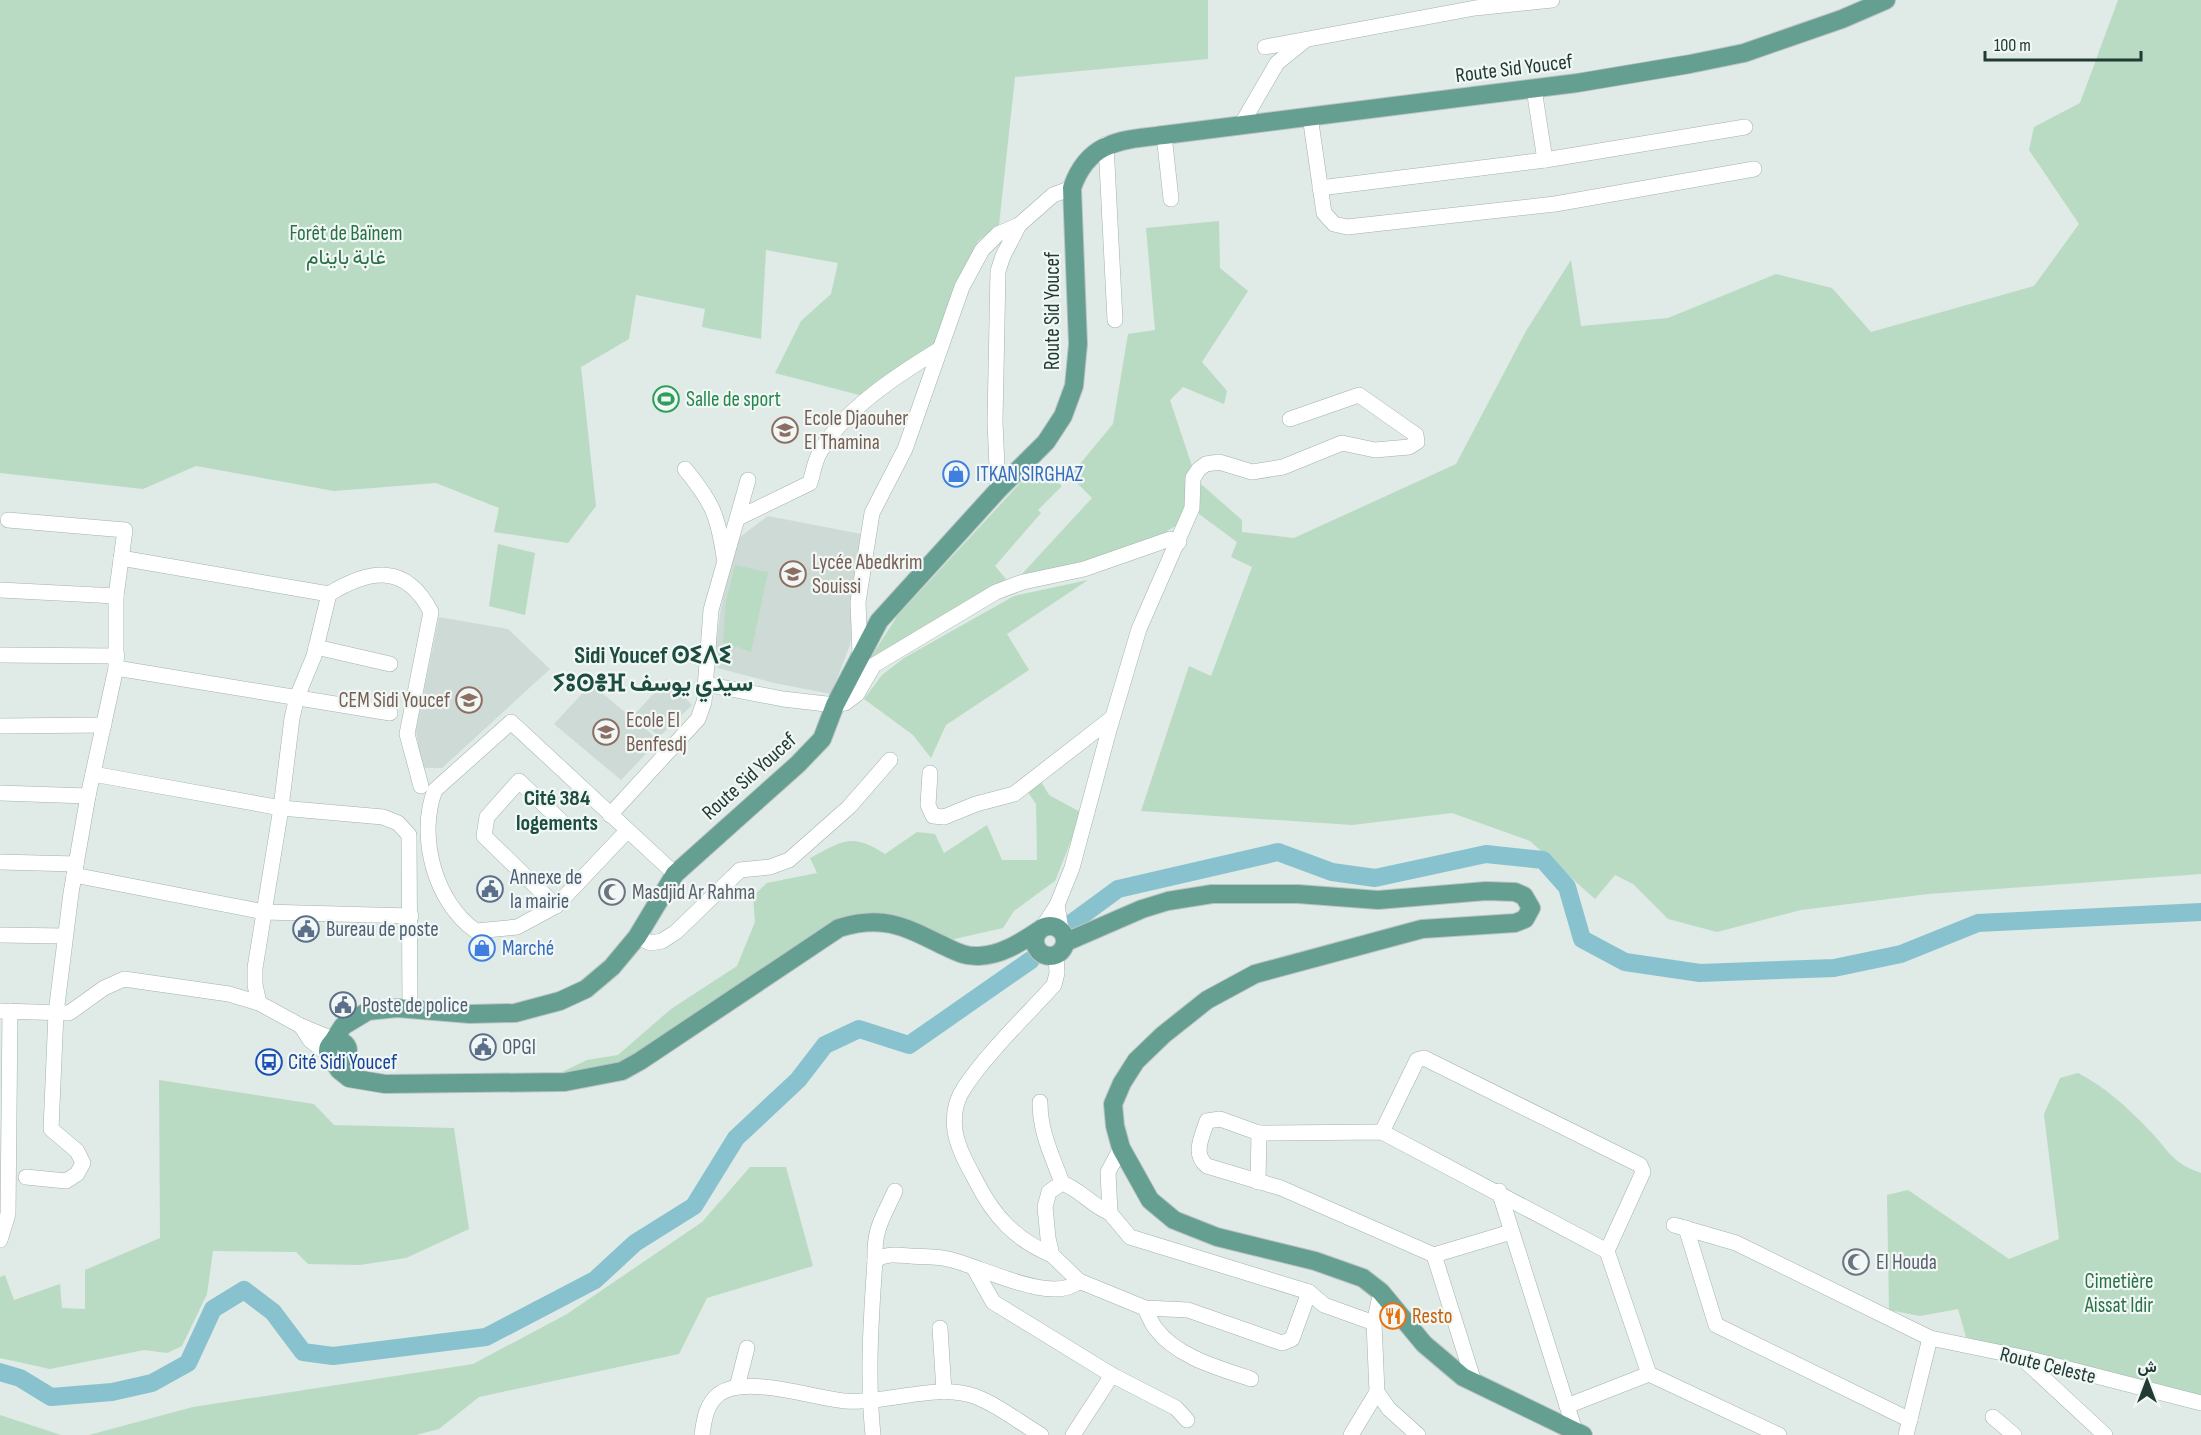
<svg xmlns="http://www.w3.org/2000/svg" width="2201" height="1435" font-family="'Sofia Sans Condensed',Vazirmatn,'Noto Sans Tifinagh',sans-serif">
  <rect width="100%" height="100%" fill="#e0eae6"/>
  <!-- built -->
  <g fill="#cedad5">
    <path d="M768,516L861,534L850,645L831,694L774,683L718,668L714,661L721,608L736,540Z"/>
    <path d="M439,617L508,629L550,669L442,768H422L416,730Z"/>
    <path d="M667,679L692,705L659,737L635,714Z"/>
    <path d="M591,684L659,740L621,780L554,724Z"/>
  </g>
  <!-- green -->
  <g fill="#b9dbc3">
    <path d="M0,0H1208V59L1015,77L999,225L978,241L954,288L936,346L863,396L775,373L801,321L831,294L838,263L766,250L761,339L702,327L705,309L636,295L629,339L581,367L596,506L568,543L494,532L499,508L436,483L334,491L196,466L143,489L0,473Z"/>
    <path d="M2118,0H2201V874L1928,894L1801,910L1717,932L1668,919L1633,884L1615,875L1595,899L1530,841L1452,813L1352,825L1141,811L1189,666L1211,676L1252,567L1231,557L1237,542L1199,514L1201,484L1242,520V532L1294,538L1456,464L1526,331L1571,260L1581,326L1668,318L1776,274L1832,288L1871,332L2034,286L2079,224L2029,150L2034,127L2080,103Z"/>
    <path d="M1219,221L1220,268L1248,291L1202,362L1227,391L1224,404L1183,387L1170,400L1196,478L1186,520L1167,531L1169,536L1086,563L1022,574L1092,498L1070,476L1113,424L1128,334L1155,330L1146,228Z"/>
    <path d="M1037,465L1062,486L1038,510L1041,513L995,566L1006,579L865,666L898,615Z"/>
    <path d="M498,544L535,553L525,615L489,606Z"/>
    <path d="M735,565L768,572L751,652L723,642L726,601Z"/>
    <path d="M1088,580L1007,634L1029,670L946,725L931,758L913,735L864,699L882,675L904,658L1014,596Z"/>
    <path d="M1040,780L1049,795L1082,813L1055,881L1014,911L1003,928L950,940L905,919L880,913L848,916L809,938L635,1059L599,1070L562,1072L587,1060L618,1055L671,1009L737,966L755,922L753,896L767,883L817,873L810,858C843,841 851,832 885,854L917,832L935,834L944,853L987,825L1002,860H1037L1036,804L1026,789Z"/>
    <path d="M2078,1073C2105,1087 2127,1107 2148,1129C2169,1150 2171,1163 2201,1173V1399L2185,1398L1966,1337L1958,1309L1920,1316L1889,1310L1887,1195L1908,1190L2009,1259L2059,1239L2044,1114L2060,1078Z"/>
    <path d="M159,1080L314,1104L334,1125L454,1128L469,1229L406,1258L360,1265L308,1264L296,1252L213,1251L207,1294L182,1346L167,1353L144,1350L50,1369L0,1358V1277L5,1275L14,1300L60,1284L62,1308L85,1309V1270L160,1238Z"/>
    <path d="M750,1167H786L813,1266L707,1298L679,1354L479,1397L439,1429L416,1435H89L193,1407L473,1364L567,1314L702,1222Z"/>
    <path d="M0,1415L61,1435H0Z"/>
  </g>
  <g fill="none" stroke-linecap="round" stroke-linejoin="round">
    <!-- river -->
    <g stroke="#88c2cf" stroke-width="18">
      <path d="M1073,922L1118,889L1278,852L1332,872L1375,878L1486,854L1543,860L1567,887L1582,939L1625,962L1700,973L1834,968L1901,954L1978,923L2201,912"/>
      <path d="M0,1372L20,1378L51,1397L112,1392L152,1383L188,1363L213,1309L244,1290L273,1312L303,1352L333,1356L486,1337L595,1280L635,1243L694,1206L736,1138L798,1080L825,1045L859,1029L909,1045L1031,960"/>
    </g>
    <!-- minor casing -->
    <g stroke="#a3b2ad" stroke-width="16">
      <g id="minor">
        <path d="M1265,47L1475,8L1552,0"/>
        <path d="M1534,89L1545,160"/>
        <path d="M1310,116L1324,213L1334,224L1347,227L1555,204L1754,169"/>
        <path d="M1241,125L1277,63L1303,42"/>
        <path d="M1164,135L1171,199"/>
        <path d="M1106,144L1115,320"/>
        <path d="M1320,188L1545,160L1745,127"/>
        <path d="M685,469C712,502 718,515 724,557"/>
        <path d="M998,490L995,422L998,271L1003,256L1019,225"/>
        <path d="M738,518L810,483C813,473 815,460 820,452C844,409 899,374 940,349"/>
        <path d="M8,520L125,530L116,596V668L88,796L71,893L56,1013L51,1129L77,1151L83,1163L77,1174L66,1181L26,1177"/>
        <path d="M121,558L329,594C370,569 406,563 431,612L407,734L421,786"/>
        <path d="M0,590L116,596"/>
        <path d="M316,647L390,664"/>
        <path d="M860,654L858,602L872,513L905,449L962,287L982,250L998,234L1019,225L1053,195L1072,188"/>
        <path d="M0,655L117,656"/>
        <path d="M116,668L390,713"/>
        <path d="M705,684L783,699L835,705L845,703L857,694L874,665L996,592L1023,582L1084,569L1170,539L1179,542"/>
        <path d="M0,726L104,725"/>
        <path d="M930,773L928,805L933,816L944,817L976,804L1014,794L1112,718"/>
        <path d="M93,774L281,808L383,817L398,823L409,835L410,1008"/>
        <path d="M0,793L88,796"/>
        <path d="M610,815L698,719L704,702L711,610L748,480"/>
        <path d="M627,831L556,906L517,927L476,931C435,903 417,836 435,790L511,722L675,874"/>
        <path d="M0,862L76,864"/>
        <path d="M74,875L264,912L411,916"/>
        <path d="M1057,905L1061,930"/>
        <path d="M556,906L484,836L487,817L519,781L561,821"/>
        <path d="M1042,928L1057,905L1072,868L1109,730L1139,629L1192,508L1193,478L1199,469L1206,464L1219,462L1252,472L1283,467L1342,443L1375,450L1409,447L1417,442L1416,435L1359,395L1290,419"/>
        <path d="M0,935L65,936"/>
        <path d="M637,937L651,943L662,941L676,932L740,870L770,867L789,860L849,807L890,760"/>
        <path d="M259,1003L255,985V968L281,808L292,718L297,697L314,656L329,594"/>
        <path d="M0,1011L69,1013L104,988L124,979L229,994L259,1003L301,1026L337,1041"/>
        <path d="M301,1026L310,1040L329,1055"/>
        <path d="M1040,1102C1040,1133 1052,1155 1062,1183"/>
        <path d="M1382,1132L1417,1060L1424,1058L1640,1165L1643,1172L1607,1251L1649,1374L1779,1435"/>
        <path d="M1121,1148L1108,1172L1110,1213C1092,1206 1081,1190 1062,1183L1049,1192L1045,1207L1048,1238L1052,1255L1079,1281L1145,1308L1188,1310L1282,1343L1292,1339L1309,1292"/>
        <path d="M1258,1182L1259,1133"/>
        <path d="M1499,1191L1575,1431"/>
        <path d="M1110,1213L1130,1237L1309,1292L1324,1305L1374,1323"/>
        <path d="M1674,1225L1736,1243L1930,1338L2022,1357L2201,1403"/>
        <path d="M1686,1228L1716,1325L1910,1420"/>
        <path d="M0,1240L8,1214L10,1011"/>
        <path d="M1052,1255C1016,1240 994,1217 976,1181C968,1166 958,1149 955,1131C953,1116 956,1100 964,1088C987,1053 1026,1016 1054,985L1057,973L1056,955"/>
        <path d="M1434,1255L1511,1232"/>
        <path d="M875,1260C874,1228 882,1220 895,1191"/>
        <path d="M974,1268L993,1302L1112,1375L1176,1408L1187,1420"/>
        <path d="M1381,1292L1374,1323L1377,1392L1389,1409L1418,1435"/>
        <path d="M1145,1308C1148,1314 1151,1323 1156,1329C1177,1357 1219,1368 1251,1379"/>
        <path d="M940,1328L944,1392"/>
        <path d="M2023,1359L2105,1435"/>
        <path d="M1474,1382L1434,1255L1281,1188L1207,1166C1192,1154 1202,1137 1207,1121L1220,1119L1259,1133L1382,1132L1607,1251"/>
        <path d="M737,1387L747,1348"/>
        <path d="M1567,1406L1649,1374"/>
        <path d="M1993,1417L2014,1435"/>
        <path d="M702,1435C704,1420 706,1404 719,1394C747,1374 815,1399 846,1401C885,1404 938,1383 974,1396C997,1404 1020,1423 1041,1435"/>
        <path d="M873,1435C867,1377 871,1319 875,1260C887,1253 898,1255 911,1256C924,1257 939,1256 952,1260C984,1268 1054,1305 1079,1281"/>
        <path d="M1073,1435L1112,1375"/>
        <path d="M1351,1435L1377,1392"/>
        <path d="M1906,1435L1930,1338"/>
      </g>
    </g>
    <!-- major casing -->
    <g stroke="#bcc4c2" stroke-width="20">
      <g id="major">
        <circle cx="1050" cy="941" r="15"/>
        <path d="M1066,942L1142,909L1168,901L1212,894H1298L1378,900L1486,891L1515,892L1524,896L1531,908L1525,919L1515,923L1422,929L1255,974L1207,1000L1163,1035L1136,1061L1122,1083L1113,1104L1115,1126L1121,1148L1150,1200L1174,1220L1217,1237L1315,1261L1363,1278L1381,1292L1424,1344L1463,1377L1583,1435"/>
        <circle cx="338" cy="1051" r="10"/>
        <path d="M332,1043L343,1026L368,1011L397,1008L470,1014L515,1013L560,1001L586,989L612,967L637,937L675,874L798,764L822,739L835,705L879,621L998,490L1046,442L1063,416L1074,386L1078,344L1072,188C1088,141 1121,140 1164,135L1577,83L1690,64L1744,53L1842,19L1886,0"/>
        <path d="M332,1059L339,1070L349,1078L385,1084L565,1082L622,1071L640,1061L839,928C881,915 902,925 940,944C953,950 964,957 979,956C1001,955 1020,943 1038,931"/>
      </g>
    </g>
    <!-- minor -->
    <use href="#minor" stroke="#fff" stroke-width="15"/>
    <!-- major -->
    <use href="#major" stroke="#659f92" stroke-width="18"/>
  </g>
  <!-- icons -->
  <defs>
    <g id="stadium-ring" transform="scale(1.35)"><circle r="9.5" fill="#f0f7f4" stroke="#2e9e5b" stroke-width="1.5"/><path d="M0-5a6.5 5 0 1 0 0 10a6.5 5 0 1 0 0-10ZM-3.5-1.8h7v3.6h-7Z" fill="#2e9e5b"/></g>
    <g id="school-ring" transform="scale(1.35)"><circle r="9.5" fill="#f0f7f4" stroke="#8d6e63" stroke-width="1.5"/><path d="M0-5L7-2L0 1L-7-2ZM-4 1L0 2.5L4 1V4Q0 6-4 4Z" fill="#8d6e63"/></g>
    <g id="shop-ring" transform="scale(1.35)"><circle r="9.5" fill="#f0f7f4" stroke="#3f7fe0" stroke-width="1.5"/><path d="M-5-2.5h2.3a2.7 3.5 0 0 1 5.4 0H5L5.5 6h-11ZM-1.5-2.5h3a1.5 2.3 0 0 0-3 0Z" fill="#3f7fe0"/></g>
    <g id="civic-ring" transform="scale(1.35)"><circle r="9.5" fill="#f0f7f4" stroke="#5c6f8a" stroke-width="1.5"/><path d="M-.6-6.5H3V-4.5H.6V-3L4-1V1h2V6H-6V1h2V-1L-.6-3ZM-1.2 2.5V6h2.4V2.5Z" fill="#5c6f8a"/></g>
    <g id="mosque-ring" transform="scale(1.35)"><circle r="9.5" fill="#f0f7f4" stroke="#6b7280" stroke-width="1.5"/><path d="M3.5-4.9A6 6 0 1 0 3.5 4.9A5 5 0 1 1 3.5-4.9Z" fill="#6b7280"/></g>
    <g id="bus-ring" transform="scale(1.35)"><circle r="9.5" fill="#f0f7f4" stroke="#1a4fb4" stroke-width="1.5"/><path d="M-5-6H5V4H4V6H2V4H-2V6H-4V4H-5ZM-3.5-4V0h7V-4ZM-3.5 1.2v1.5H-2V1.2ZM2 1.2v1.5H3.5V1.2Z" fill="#1a4fb4"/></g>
    <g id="restaurant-ring" transform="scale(1.35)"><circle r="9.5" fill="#f0f7f4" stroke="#e8710a" stroke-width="1.5"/><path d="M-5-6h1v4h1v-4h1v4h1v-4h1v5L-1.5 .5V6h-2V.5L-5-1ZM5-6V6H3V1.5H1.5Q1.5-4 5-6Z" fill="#e8710a"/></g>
  </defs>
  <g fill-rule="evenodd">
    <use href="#stadium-ring" x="666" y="399"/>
    <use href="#school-ring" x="785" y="430"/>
    <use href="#shop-ring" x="956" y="474"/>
    <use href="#school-ring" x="793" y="574"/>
    <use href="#school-ring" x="469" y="700"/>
    <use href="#school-ring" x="606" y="732"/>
    <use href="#civic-ring" x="490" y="889"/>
    <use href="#mosque-ring" x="612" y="892"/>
    <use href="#civic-ring" x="306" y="929"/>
    <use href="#shop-ring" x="482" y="948"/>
    <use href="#civic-ring" x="343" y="1005"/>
    <use href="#civic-ring" x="483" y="1047"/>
    <use href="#bus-ring" x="269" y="1062"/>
    <use href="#mosque-ring" x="1856" y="1262"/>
    <use href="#restaurant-ring" x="1393" y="1316"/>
  </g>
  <g text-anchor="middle" stroke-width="4.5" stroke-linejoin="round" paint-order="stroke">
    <!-- street labels -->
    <g font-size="21" fill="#213a34" stroke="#f0f7f4">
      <text transform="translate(1514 68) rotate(-7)" y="7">Route Sid Youcef</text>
      <text transform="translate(1052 311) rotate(-90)" y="7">Route Sid Youcef</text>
      <text transform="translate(749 776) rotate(-42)" y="7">Route Sid Youcef</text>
      <text transform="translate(2048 1365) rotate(14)" y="7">Route Celeste</text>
    </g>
    <!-- park labels -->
    <g font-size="21" fill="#2c7048" stroke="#f0f7f4">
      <text x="346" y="240">Forêt de Baïnem<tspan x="346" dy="24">غابة باينام</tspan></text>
      <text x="2119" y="1288">Cimetière<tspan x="2119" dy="24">Aissat Idir</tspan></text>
    </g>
    <!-- leisure labels -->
    <g font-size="21" fill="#27864d" stroke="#f0f7f4" text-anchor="start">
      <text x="686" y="406">Salle de sport</text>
    </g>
    <!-- education labels -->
    <g font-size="21" fill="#785e54" stroke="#f0f7f4" text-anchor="start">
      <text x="804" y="425">Ecole Djaouher<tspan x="804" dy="24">El Thamina</tspan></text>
      <text x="812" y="569">Lycée Abedkrim<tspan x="812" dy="24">Souissi</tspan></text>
      <text x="450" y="707" text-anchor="end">CEM Sidi Youcef</text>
      <text x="626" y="727">Ecole El<tspan x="626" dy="24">Benfesdj</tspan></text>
    </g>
    <!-- shop labels -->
    <g font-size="21" fill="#366cbe" stroke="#f0f7f4" text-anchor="start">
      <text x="976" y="481">ITKAN SIRGHAZ</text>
      <text x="502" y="955">Marché</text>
    </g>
    <!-- service labels -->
    <g font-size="21" fill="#4e5e75" stroke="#f0f7f4" text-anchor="start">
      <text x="510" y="884">Annexe de<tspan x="510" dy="24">la mairie</tspan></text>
      <text x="326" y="936">Bureau de poste</text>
      <text x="362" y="1012">Poste de police</text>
      <text x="502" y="1054">OPGI</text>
    </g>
    <!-- worship labels -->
    <g font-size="21" fill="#5b616d" stroke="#f0f7f4" text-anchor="start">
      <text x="632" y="899">Masdjid Ar Rahma</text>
      <text x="1876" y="1269">El Houda</text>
    </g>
    <!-- transit labels -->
    <g font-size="21" fill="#164399" stroke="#f0f7f4" text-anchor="start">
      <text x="288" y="1069">Cité Sidi Youcef</text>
    </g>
    <!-- food labels -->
    <g font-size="21" fill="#c56008" stroke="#f0f7f4" text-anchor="start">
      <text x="1412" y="1323">Resto</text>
    </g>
    <!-- neighbourhood labels -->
    <g font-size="22" font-weight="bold" fill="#1d4c41" stroke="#f0f7f4">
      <text x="557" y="805">Cité 384<tspan x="557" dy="25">logements</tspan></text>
    </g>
    <!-- quarter labels -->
    <g font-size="24" font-weight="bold" fill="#1d4c41" stroke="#f0f7f4">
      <text x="653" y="663">Sidi Youcef ⵙⵉⴷⵉ<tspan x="653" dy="28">ⵢⵓⵙⴻⴼ سيدي يوسف</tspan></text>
    </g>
  </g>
  <!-- north arrow -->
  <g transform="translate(2147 1381)" stroke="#f0f7f4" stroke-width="4.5" paint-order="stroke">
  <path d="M0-4.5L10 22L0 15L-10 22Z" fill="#213a34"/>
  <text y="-9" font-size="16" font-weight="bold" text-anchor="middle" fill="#213a34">ش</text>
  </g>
  <!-- scale -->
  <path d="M1985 51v9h156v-9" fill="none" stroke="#213a34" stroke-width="3"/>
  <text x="1994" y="51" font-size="18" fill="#213a34" stroke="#f0f7f4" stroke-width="4.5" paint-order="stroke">100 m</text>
</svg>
